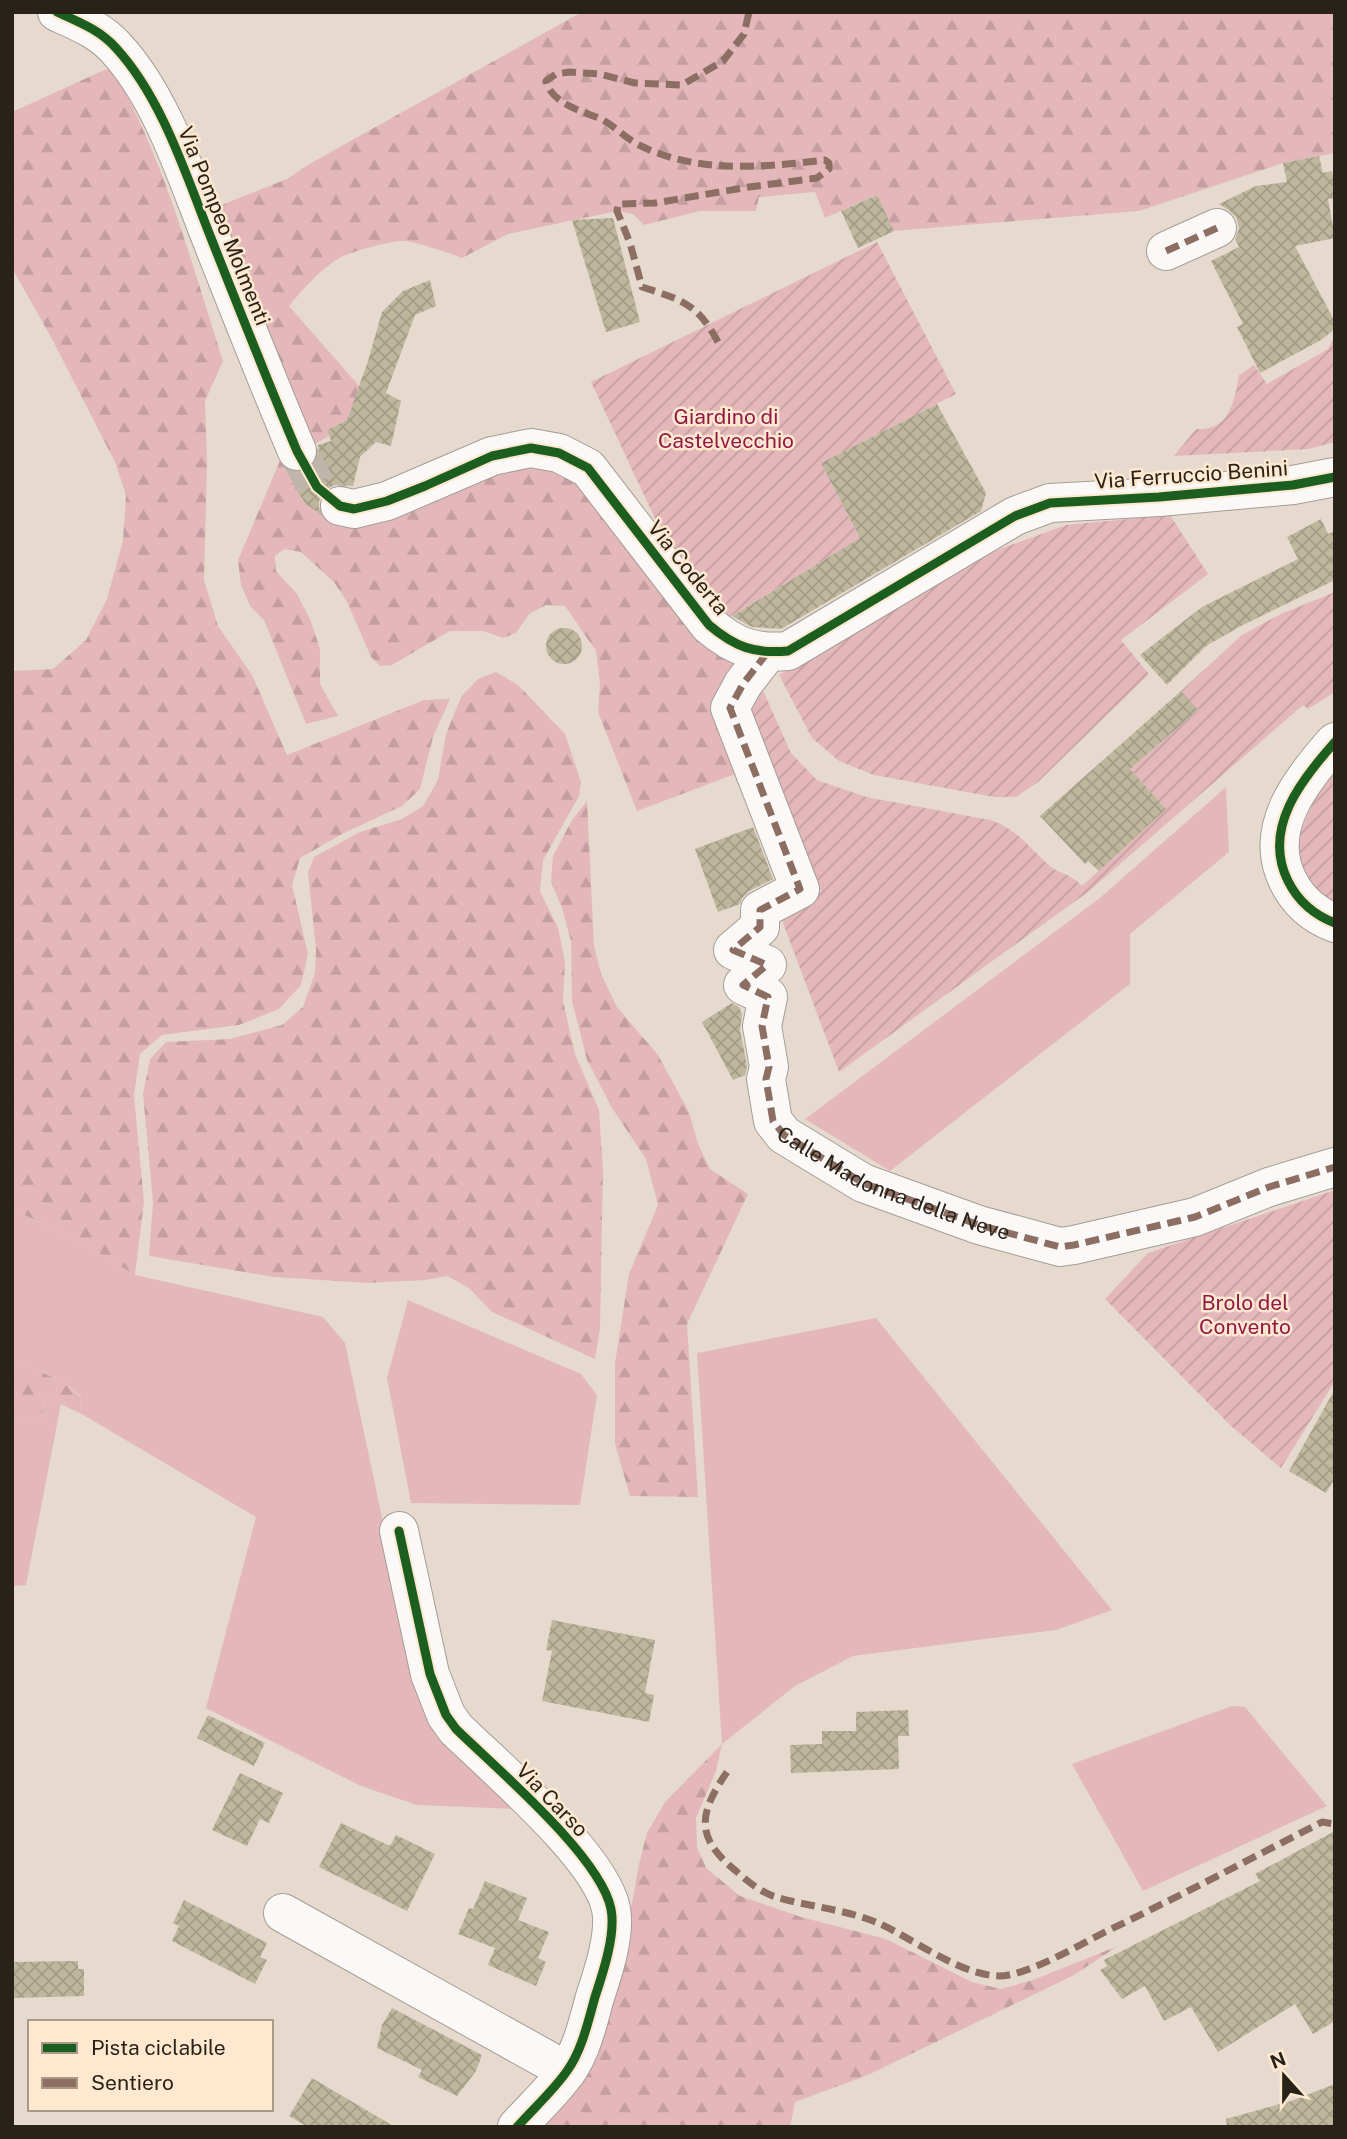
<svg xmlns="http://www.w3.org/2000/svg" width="1347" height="2139" font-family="'Public Sans',sans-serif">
  <defs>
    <pattern id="forest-firs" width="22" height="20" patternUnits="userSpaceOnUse" patternTransform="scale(1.75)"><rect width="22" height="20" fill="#e4b8bb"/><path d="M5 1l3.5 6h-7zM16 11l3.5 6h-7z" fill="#c49ea0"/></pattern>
    <pattern id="garden-furrows" width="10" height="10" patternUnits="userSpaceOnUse" patternTransform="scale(1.75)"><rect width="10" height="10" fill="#e4b8bb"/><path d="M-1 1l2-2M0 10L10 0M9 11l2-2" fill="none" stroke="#c49ea0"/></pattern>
    <pattern id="building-cross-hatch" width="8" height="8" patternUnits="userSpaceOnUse" patternTransform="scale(1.75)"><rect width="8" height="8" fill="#beb79d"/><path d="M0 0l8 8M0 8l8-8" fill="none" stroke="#a39d87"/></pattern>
  </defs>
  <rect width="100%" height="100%" fill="#e6dace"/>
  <!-- grass -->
  <g fill="#e4b8bb">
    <path d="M1226,787L1229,852L1130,934V984L890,1171L805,1119L1101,897Z"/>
    <path d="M12,1209L84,1244L135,1275L323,1317L345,1343L416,1677L515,1809L417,1805L361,1786L206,1708L256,1517L80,1413L81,1396L61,1381L12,1359Z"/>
    <path d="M408,1300L581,1374L597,1395L580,1505L411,1503L387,1378Z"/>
    <path d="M876,1318L1112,1610L1056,1630L853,1656L795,1686L722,1744L697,1353Z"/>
    <path d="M44,1397L61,1404L26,1585L12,1586V1417L42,1420Z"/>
    <path d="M1232,1706L1245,1707L1327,1806L1143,1891L1072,1764Z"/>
  </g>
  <!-- forest -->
  <g fill="url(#forest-firs)">
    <path d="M582,12H1335V153L1283,163L1139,211L893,231L876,195L825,218L815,192L759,197L756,211H700L644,225L633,214L617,211L508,234L462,258C453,254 413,241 404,241C392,240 345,253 336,260C318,272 303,289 289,306L360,387L347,420L327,430L329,436L310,447L219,206L287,179L311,163Z"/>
    <path d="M111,67C164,157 191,262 223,361L205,401L207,462L204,580L218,626L252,675L287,755L424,700L450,699L433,737L420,789L402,806L344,833L300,858L292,885L308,954L301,985L279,1009L239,1025L162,1035L140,1054L134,1095L144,1202L135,1275L84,1244L12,1209V671L53,669L86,640L107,599L123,540L126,495L115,462L52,339L12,268V112Z"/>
    <path d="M282,456C296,491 298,498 329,520L497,468L560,465L745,659L738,773L637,811L598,712L600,683L596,651L565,606L546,605L529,614L516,633L503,638L483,631H450L392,665L380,666L371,657L347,602L334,582L301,552L284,549L275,556L276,571L297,594L310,619L320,649V684L338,716L306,724L264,620L250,606L241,585L238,560Z"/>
    <path d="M496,672L518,685L565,734L581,782L579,796L543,860L540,891L558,928L565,962L563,1001L575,1054L599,1110L603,1171L600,1329L595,1359L492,1312L469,1288L447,1276L425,1280L367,1283L274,1277L149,1256L153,1202L143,1094L150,1059L166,1042L230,1039L282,1025L303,1007L315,973L316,950L308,872L314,857L360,832L402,819L423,806L438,780L446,734L461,697L478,679Z"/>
    <path d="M587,801L594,946L601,974L617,1007L658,1055L689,1112L698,1144L710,1169L748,1194L687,1324L698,1497L630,1496L615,1444V1363L629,1274L658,1205L646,1159L612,1108L587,1060L572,1001L571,941L562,908L551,882L553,856L572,820Z"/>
    <path d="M12,1359L61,1381L81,1397L80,1413L44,1397L42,1420L12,1417Z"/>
    <path d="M722,1744L716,1771L696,1818L697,1847L706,1868L740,1896L801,1917L886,1939L972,1982L1001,1989L1033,1980L1118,1946L1074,1975L868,2075L795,2102L790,2127H533L626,1936L639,1864L647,1833L665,1802Z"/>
  </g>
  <!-- garden -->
  <g fill="url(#garden-furrows)">
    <path d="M877,242L956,394L821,463L860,538L728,618L659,527L591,382Z"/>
    <path d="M1335,335V442L1308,449L1174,456L1196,429C1230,431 1234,402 1239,375L1254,365L1267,384L1328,349Z"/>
    <path d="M1170,515L1208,574L1121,640L1149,674L1038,782L1016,797H994L874,775L839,761L812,738L779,675L975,558L1066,525Z"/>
    <path d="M1335,592V692L1308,709L1303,705L1088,892L839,1072L780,915L804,895L821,892L743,710L761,686L791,753L817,780L866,797L990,820C1019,830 1028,847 1050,866C1061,875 1070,873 1082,886L1166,809L1130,769L1198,710L1181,691L1242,635L1281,614Z"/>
    <path d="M1335,771V905L1317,895L1294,856C1301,825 1314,795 1335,771Z"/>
    <path d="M1335,1190V1381L1281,1468L1231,1426L1105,1299L1148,1253Z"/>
  </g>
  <!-- building -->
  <g fill="url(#building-cross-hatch)">
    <path d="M1319,156L1323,173L1332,171L1335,186V198L1328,199L1335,238L1295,246L1335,322V329L1321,340L1260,373L1237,327L1243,324L1211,261L1239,247L1235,239L1239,229L1237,218L1230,211L1219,204L1256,186L1287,182L1283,163Z"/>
    <path d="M877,195L894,231L858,248L841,211Z"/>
    <path d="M613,218L640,322L606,332L572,220Z"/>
    <path d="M430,280L436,306L415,315L386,393L401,401L391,446L376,442L360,457L353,486L334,485L324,491L319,501V513L306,504L295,488L288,470L295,473L305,471L314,465L319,454L318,445L331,441L327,430L347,420L368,361L382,312L403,291Z"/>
    <path d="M937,404L986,493L981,511L781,629L752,627L732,616L860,538L821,463Z"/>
    <path d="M1321,519L1328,534L1335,531V580L1241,626L1206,646L1167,685L1140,655L1202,607L1298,559L1287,537Z"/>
    <circle cx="564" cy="646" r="18"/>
    <path d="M1181,691L1198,710L1130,769L1166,809L1099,871L1088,861L1085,864L1040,816Z"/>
    <path d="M753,827L773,879L749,891L742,898L740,904L718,912L695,849Z"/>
    <path d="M732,1003L739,1007L742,1014L740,1030L747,1066L745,1075L733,1080L702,1022Z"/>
    <path d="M1335,1389V1478L1326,1493L1289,1471Z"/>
    <path d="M552,1620L655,1640L645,1693L654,1695L649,1722L542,1701L552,1651L546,1650Z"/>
    <path d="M908,1710L909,1736H898L899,1769L791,1773L790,1745L822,1744V1731H856V1712Z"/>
    <path d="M208,1715L265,1743L254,1766L197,1738Z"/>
    <path d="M240,1773L283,1793L269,1823L260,1819L247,1846L212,1830Z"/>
    <path d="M341,1823L390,1846L396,1835L435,1854L407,1911L319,1867Z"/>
    <path d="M1335,1831V2021L1313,2034L1295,2004L1218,2052L1191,2007L1164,2021L1145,1986L1122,1999L1100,1970L1107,1966L1104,1960L1260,1881L1255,1874Z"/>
    <path d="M485,1881L527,1898L518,1920L549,1932L538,1958L546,1962L536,1986L488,1965L495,1948L458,1934L469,1908L473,1909Z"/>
    <path d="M184,1900L267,1943L260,1957L267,1960L255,1984L172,1941L179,1926L173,1923Z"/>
    <path d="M78,1961V1969H84V1996L12,1998V1962Z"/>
    <path d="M392,2008L482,2055L476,2071L457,2096L418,2077L422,2070L377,2048L382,2025Z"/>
    <path d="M312,2078L395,2127H308L289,2116Z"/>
    <path d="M1335,2084V2127H1227L1226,2119L1291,2101Z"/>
  </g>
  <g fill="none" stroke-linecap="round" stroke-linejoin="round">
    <!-- minor-tunnel -->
    <path stroke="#c0b5aa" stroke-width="38" stroke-dasharray="38 19" stroke-linecap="butt" d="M297,451L317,487L340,506"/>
    <!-- minor casing -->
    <g stroke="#a69d94" stroke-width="40">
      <g id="minor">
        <path d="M57,12C79,22 100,30 116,48C162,98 186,175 211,238C239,309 267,380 297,451"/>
        <path d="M1166,251L1217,228"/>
        <path d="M340,506L354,509L387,501L492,456L531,448L559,453L588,468L709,625C735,647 754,654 788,651L1015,516L1050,503L1159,497L1293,485L1335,477"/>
        <path id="s1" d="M767,653L743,684L730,708L800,889L760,910V927L733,950L767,965L743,985L768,997L762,1026L769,1067L766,1079L773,1121L784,1135L863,1183L979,1225L1060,1247L1074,1245L1195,1217L1269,1187L1335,1167"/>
        <path d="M1335,742C1301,780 1262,829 1288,881C1298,901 1314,915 1335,923"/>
        <path d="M399,1531L430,1674L446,1715L456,1729C496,1768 601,1857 611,1909C616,1934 603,1973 595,1997C588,2022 582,2050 567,2071C553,2091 533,2109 517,2127"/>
        <path d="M283,1913L567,2071"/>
      </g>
    </g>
    <!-- minor -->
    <use href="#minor" stroke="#fbf9f8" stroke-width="38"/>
    <!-- quiet -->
    <g stroke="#8d6e63" stroke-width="7" stroke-dasharray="14 7" stroke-linecap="butt">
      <path d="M1166,251L1217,228"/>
      <path d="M718,342C697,303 682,300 642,287L630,243L617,211L618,204L655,203L749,187L817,178L829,169V163L825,160C763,167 699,174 641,146C626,139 615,126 601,119C582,111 552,104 546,81L556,74L570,72L599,74L635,83L682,85L723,61L744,34L749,12"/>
      <path d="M767,653L743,684L730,708L800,889L760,910V927L733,950L767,965L743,985L768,997L762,1026L769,1067L766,1079L773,1121L784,1135L863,1183L979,1225L1060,1247L1074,1245L1195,1217L1269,1187L1335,1167"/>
      <path d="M727,1772C699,1813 694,1837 736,1871C747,1881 762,1893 776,1897C809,1907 845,1909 878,1923C913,1938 970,1983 1009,1975C1038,1969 1078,1946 1105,1932C1178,1897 1250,1859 1322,1822L1335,1824"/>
    </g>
    <!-- cycleway casing -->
    <g stroke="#fee8d0" stroke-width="13">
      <g id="cycleway">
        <path d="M57,12C79,22 100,30 116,48C162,98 186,175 211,238C239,309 267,380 297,451L317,487L340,506L354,509L387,501L425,486L492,456L531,448L559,453L588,468L709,625C735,647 754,654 788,651L1015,516L1050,503L1159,497L1293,485L1335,477"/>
        <path d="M1335,742C1301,780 1262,829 1288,881C1298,901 1314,915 1335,923"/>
        <path d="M399,1531L430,1674L446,1715L456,1729C496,1768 601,1857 611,1909C616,1934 603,1973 595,1997C588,2022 582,2050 567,2071C553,2091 533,2109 517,2127"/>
      </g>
    </g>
    <!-- cycleway -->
    <use href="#cycleway" stroke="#1b5e20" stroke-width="9"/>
  </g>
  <g text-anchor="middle" stroke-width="5" stroke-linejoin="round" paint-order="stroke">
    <!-- street labels -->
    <g font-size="21" fill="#292219" stroke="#fee8d0">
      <text transform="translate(224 226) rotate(68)" y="7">Via Pompeo Molmenti</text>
      <text transform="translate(1191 475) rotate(-4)" y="7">Via Ferruccio Benini</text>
      <text transform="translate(688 568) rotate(51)" y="7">Via Coderta</text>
      <text dy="7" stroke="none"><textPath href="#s1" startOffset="719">Calle Madonna della Neve</textPath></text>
      <text transform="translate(552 1800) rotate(46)" y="7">Via Carso</text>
    </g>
    <!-- park labels -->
    <g font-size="21" fill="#931845" stroke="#fee8d0">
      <text x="726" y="424">Giardino di<tspan x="726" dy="24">Castelvecchio</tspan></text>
      <text x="1245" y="1310">Brolo del<tspan x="1245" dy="24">Convento</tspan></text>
    </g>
  </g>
  <!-- border -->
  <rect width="1347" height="2139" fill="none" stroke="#292219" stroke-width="28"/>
  <!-- legend -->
  <rect x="28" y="2020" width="245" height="91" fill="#fee8d0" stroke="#a99987" stroke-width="2"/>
  <rect x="42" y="2043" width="35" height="10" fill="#1b5e20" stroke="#a99987" stroke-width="2"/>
  <text x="91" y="2055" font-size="21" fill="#292219">Pista ciclabile</text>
  <rect x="42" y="2078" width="35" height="10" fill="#8d6e63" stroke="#a99987" stroke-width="2"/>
  <text x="91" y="2090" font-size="21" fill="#292219">Sentiero</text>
  <!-- north arrow -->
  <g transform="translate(1284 2076) rotate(339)" stroke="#fee8d0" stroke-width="5" paint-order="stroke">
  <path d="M0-5L12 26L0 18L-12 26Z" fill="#292219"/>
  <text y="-10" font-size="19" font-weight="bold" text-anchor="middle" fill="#292219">N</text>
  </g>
</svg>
